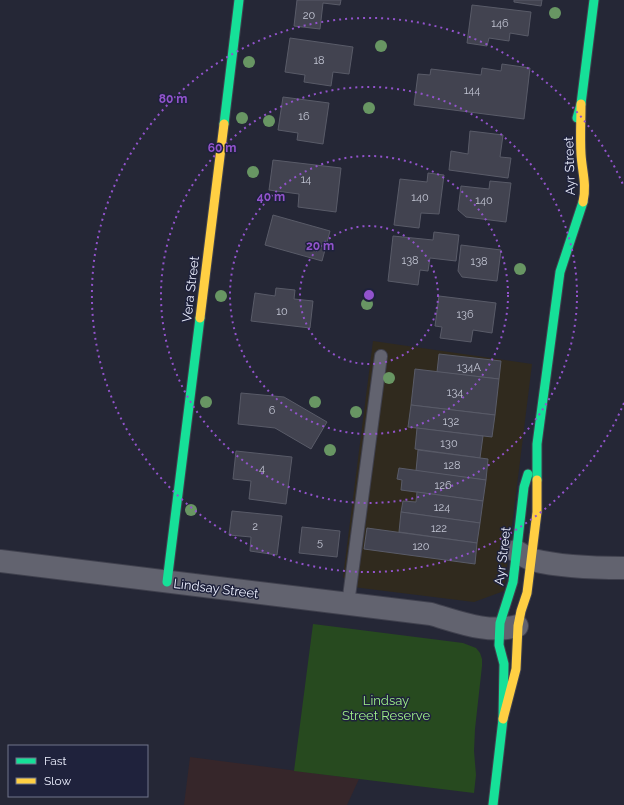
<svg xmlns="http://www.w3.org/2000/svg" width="624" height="805" font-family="Raleway,sans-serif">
  <rect width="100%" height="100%" fill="#252736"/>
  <!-- commercial -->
  <path fill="#302a1e" d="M373,341L532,364L504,591L474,602L353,587L343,577Z"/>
  <!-- education -->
  <path fill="#36262a" d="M190,757L359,779L347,805H184Z"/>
  <!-- green -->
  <path fill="#274a1f" d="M313,624L463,643L476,648L480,653L482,659V666L475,729L474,751L476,775L474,793L294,771Z"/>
  <!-- building -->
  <g fill="#424350" stroke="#595b68">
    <path d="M297,0H341L340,5L323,3L320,29L294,26Z"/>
    <path d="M514,0H542L541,6L514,2Z"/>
    <path d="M472,5L531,12L528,36L510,33L509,41L489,38L487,46L467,43Z"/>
    <path d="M290,38L353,47L349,74L333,72L331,86L304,82L305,75L285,72Z"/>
    <path d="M502,64L530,68L524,119L414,105L418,74L430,75L431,69L481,75L482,68L501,71Z"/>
    <path d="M283,97L329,103L323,144L297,140L298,133L278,130Z"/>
    <path d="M470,131L503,135L500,157L511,158L508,178L449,170L451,151L468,154Z"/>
    <path d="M273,160L341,168L336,212L298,207L299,194L269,190Z"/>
    <path d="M428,173L444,175L439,214L421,213L419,228L394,225L400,179L427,182Z"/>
    <path d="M490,181L511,183L506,222L466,217L458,210L461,186L489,189Z"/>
    <path d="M273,215L330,231L322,261L265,245Z"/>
    <path d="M434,232L459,235L456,261L430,258L428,271L420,270L418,285L388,281L393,236L433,240Z"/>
    <path d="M461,245L501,250L497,281L462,277L458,271Z"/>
    <path d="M276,288L295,290L294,299L313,301L310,328L251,321L255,293L275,296Z"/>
    <path d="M439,296L496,303L492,333L473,330L471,342L440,338L442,327L435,326Z"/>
    <path d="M439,354L501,361L499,379L437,372Z"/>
    <path d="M415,369L499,379L495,415L411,405Z"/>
    <path d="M241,393L284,397L327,422L311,449L275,428L238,424Z"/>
    <path d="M411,405L495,415L492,437L408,427Z"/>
    <path d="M417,428L483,436L480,458L415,449Z"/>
    <path d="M418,450L488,459L486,480L416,471Z"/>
    <path d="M236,451L292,457L286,504L249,499L251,481L233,479Z"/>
    <path d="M399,468L486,480L483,501L401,490L402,480L397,479Z"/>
    <path d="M417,492L483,501L480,523L401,512L403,501L416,502Z"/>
    <path d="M232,511L282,516L277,555L250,551L251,537L229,535Z"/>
    <path d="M401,512L480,523L477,543L399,532Z"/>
    <path d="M302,527L340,531L337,557L299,553Z"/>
    <path d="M367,528L477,543L475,564L364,549Z"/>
  </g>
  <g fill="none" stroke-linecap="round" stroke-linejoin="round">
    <!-- lane casing -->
    <g stroke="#40414e" stroke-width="14">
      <path id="lane" d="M348,604L381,356"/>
    </g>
    <!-- street casing -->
    <g stroke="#40414e" stroke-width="24">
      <g id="street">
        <path d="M516,551C521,554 527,558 533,560C561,567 595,568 624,568"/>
        <path d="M0,561L431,614C459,622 488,634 517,626"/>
      </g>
    </g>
    <!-- fast casing -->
    <g stroke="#40414e" stroke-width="11">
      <g id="fast">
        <path d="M577,118L581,104L594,0"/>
        <path d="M224,124L239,0"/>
        <path d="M537,480V444L560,272L583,202"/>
        <path d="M167,582L200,318"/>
        <path d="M493,805L503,719L504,664L499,645L500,623L513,582L524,487L528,474"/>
      </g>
    </g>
    <!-- slow casing -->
    <g stroke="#40414e" stroke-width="11">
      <g id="slow">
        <path d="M581,104C581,120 580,137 581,154C582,171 587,185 583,202"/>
        <path d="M200,318L224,124"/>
        <path d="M503,719L516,669L518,626L521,611L527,593L537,512V480"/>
      </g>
    </g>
    <!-- lane -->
    <use href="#lane" stroke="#62636f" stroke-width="12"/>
    <!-- street -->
    <use href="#street" stroke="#62636f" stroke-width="22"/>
    <!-- fast -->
    <use href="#fast" stroke="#16e098" stroke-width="9"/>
    <!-- slow -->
    <use href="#slow" stroke="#ffcf43" stroke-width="9"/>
  </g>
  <!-- trees -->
  <g fill="#689663">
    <circle cx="555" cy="13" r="6"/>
    <circle cx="381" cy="46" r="6"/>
    <circle cx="249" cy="62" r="6"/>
    <circle cx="369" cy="108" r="6"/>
    <circle cx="242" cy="118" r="6"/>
    <circle cx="269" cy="121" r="6"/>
    <circle cx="253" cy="172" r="6"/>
    <circle cx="520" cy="269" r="6"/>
    <circle cx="221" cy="296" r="6"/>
    <circle cx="367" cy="304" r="6"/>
    <circle cx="389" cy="378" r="6"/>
    <circle cx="206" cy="402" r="6"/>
    <circle cx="315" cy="402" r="6"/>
    <circle cx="356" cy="412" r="6"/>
    <circle cx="330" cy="450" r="6"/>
    <circle cx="191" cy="510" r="6"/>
  </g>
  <!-- distance rings -->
  <g fill="none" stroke="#9253cc" stroke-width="2" stroke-dasharray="2 4">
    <circle cx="369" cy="295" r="69"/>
    <circle cx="369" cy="295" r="139"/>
    <circle cx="369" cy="295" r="208"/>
    <path d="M624 403A277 277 0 1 1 624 187"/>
  </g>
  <g text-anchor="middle" stroke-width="3" stroke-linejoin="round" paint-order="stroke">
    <!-- number labels -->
    <g font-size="11" fill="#c2c5d3">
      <text x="309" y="19">20</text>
      <text x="500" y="27">146</text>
      <text x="319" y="64">18</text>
      <text x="472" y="94">144</text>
      <text x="304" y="120">16</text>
      <text x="306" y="183">14</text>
      <text x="420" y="201">140</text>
      <text x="484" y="204">140</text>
      <text x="410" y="264">138</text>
      <text x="479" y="265">138</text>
      <text x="282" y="315">10</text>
      <text x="465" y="318">136</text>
      <text x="469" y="371">134A</text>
      <text x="455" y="396">134</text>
      <text x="272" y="414">6</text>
      <text x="451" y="425">132</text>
      <text x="449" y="447">130</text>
      <text x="452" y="469">128</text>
      <text x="262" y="472">4</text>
      <text x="443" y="489">126</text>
      <text x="442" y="511">124</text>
      <text x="255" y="530">2</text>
      <text x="439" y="532">122</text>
      <text x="320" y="546">5</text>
      <text x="421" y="550">120</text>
    </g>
    <!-- street labels -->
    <g font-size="13" fill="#edf0ff" stroke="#1f223c">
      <text transform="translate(569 166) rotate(-92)" y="5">Ayr Street</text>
      <text transform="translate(190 289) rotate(-83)" y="5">Vera Street</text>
      <text transform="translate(502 556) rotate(-83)" y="5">Ayr Street</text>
      <text transform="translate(216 588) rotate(7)" y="5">Lindsay Street</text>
    </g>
    <!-- park labels -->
    <g font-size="13" fill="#9ff188" stroke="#1f223c">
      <text x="386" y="705">Lindsay<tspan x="386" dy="15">Street Reserve</tspan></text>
    </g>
  </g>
  <circle cx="369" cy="295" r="6" fill="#9253cc" stroke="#1f223c" stroke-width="2"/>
  <g font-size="12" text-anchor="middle" font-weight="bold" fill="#9253cc" stroke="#1f223c" stroke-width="3" stroke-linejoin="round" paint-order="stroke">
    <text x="173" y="103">80 m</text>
    <text x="222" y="152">60 m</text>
    <text x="271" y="201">40 m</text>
    <text x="320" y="250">20 m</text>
  </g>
  <!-- legend -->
  <rect x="8" y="745" width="140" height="52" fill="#1f223c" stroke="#71748a"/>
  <rect x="16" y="758" width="20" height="6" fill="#16e098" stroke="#71748a"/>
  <text x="44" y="765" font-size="12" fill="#edf0ff">Fast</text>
  <rect x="16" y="778" width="20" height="6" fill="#ffcf43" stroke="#71748a"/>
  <text x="44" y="785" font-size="12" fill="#edf0ff">Slow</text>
</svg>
